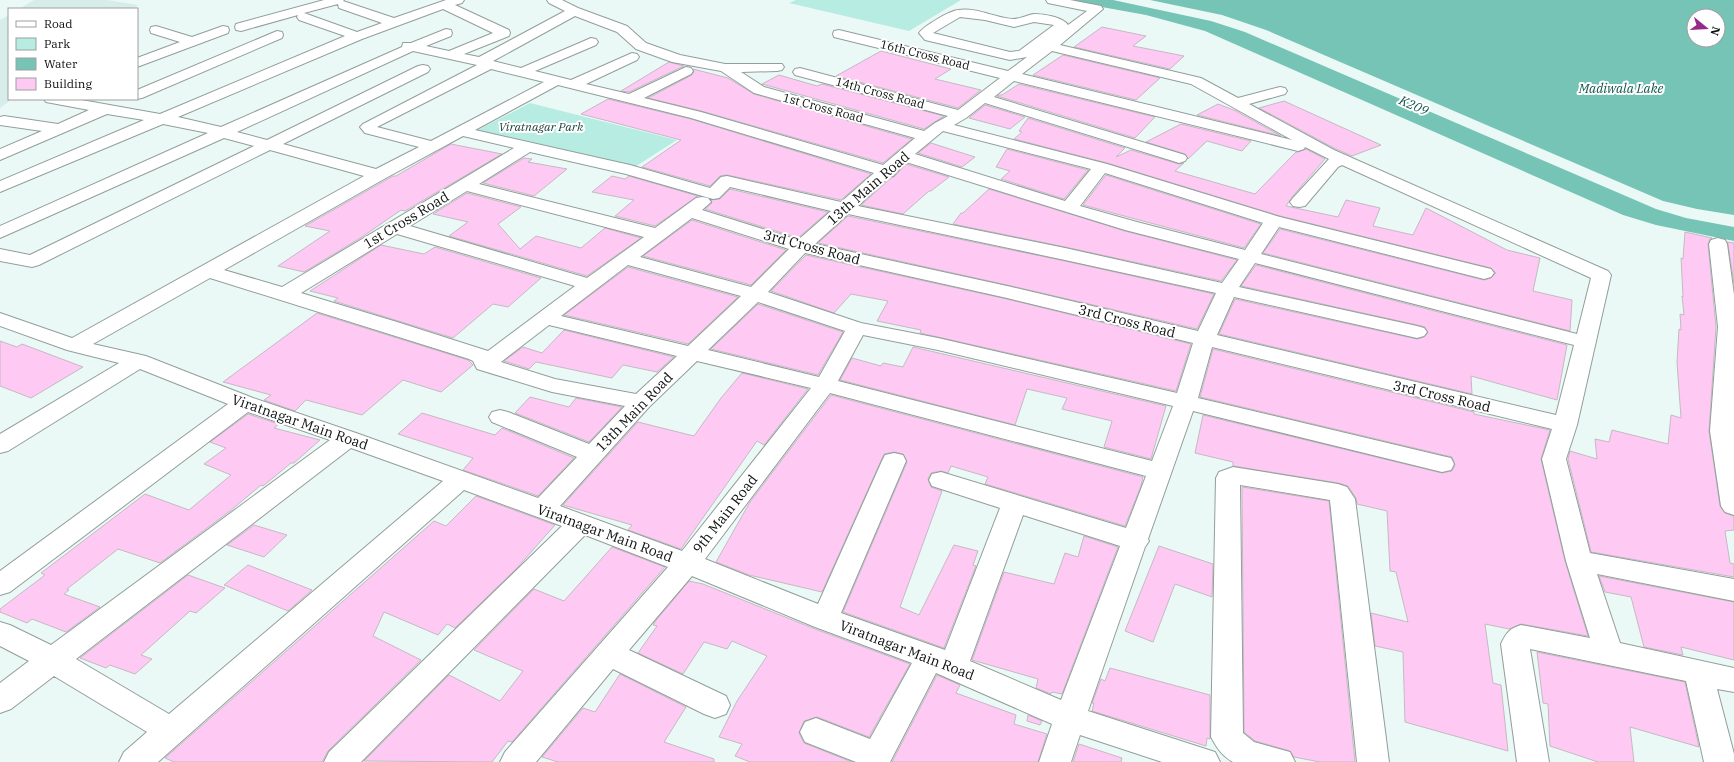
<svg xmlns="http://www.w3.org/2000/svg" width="1734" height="762" font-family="'IBM Plex Serif',serif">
  <rect width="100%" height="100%" fill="#ebf9f6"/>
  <!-- built -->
  <g fill="#d7ede9">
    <path d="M34,0H107L138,5L133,9H19Z"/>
    <path d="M9,15V99H12L0,108V20Z"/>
  </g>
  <!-- green -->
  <g fill="#b7ece2">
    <path d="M796,0H961L909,31L789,3Z"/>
    <path d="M530,103L677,140L630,170L474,132Z"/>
  </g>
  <!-- water -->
  <g fill="#76c4b6" fill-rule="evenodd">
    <path d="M1063,0H1113L1211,21L1245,32L1656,209L1686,218L1734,227V241L1656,225L1623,215L1205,31L1146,15Z"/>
    <path d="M1150,0H1734V215L1697,209L1663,201L1266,30L1222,15ZM1694,16H1718V40H1694Z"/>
  </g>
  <!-- building -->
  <g fill="#fec9f3" stroke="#c4bac2">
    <path d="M1102,27L1146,36L1133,46L1184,56L1170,69L1074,47Z"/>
    <path d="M881,51L951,69L935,79L981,90L958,108L836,76Z"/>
    <path d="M1063,55L1160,78L1136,100L1033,75Z"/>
    <path d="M669,62L684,66L629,92L621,91Z"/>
    <path d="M693,69L728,78L754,94L912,139L883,163L701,111L648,98L692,75L694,72Z"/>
    <path d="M779,75L817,86L822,84L944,116L924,129L762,84Z"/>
    <path d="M1019,84L1155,117L1135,138L997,96L999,95H1002Z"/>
    <path d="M608,99L691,119L871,174L841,200L727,175L720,176L710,186L642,167L681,140L581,114Z"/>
    <path d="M1284,101L1381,145L1352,156L1334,148L1259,108Z"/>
    <path d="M1218,104L1236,111L1281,136L1197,115Z"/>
    <path d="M985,105L1025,117L1010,129L969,118Z"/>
    <path d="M1028,118L1125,148L1116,157L1131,150L1179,164L1184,163L1175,171L1255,194L1296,152H1298L1306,149L1325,159L1292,197L1286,206L1338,217L1346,200L1380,208L1373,226L1413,235L1426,208L1507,250L1540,258L1533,291L1572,300L1570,331L1263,253L1280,229L1484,280L1491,278L1496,273L1491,268L1280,216L1107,163L1014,139L1022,132L1019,131Z"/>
    <path d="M1181,124L1251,141L1242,151L1207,141L1188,159L1185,154L1146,142Z"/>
    <path d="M931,143L975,157L962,167L918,153Z"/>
    <path d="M451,144L502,154L405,211L401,210L362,237L304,272L278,266L330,231L305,226L393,176H396Z"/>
    <path d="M1007,149L1088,170L1064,199L1001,179L1010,171L996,167Z"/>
    <path d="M524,158L532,159L528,162L567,169L534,196L483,183Z"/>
    <path d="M906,164L949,177L931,191H929L903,214L861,205L891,178L894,177Z"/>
    <path d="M1106,175L1261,224L1244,248L1083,205Z"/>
    <path d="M612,176L625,179L629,176L698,196L655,226L615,216L634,200L592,192Z"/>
    <path d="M730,189L828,212L798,238L705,209L712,203L711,200L720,199Z"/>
    <path d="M989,189L1125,231L1237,260L1221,281L1065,247L953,224L961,213H963Z"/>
    <path d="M467,193L521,207L498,224L520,249L536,236L581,248L605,228L641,238L587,276L449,236L468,222L433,214Z"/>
    <path d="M848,216L1065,261L1214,294L1197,329L1007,285L818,243Z"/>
    <path d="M692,220L786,250L751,285L643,256Z"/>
    <path d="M1685,232L1712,238L1710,239L1708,244L1716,327L1709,431L1720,506L1725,513L1734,516V530L1725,531L1730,563L1734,564V577L1591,552L1568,459L1570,451L1597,459L1595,439L1609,442L1612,430L1668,444L1671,415L1681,418L1677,362L1679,329L1681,330L1680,314L1684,315L1682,296L1683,297L1681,258L1683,259Z"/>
    <path d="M1727,242L1734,243V284L1728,244Z"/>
    <path d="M381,245L424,254L435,247L541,278L508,307L493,304L453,338L334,301L338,298L310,291Z"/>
    <path d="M806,255L1007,299L1191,344L1176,391L920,333L921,330L877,321L888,301L851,294L834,313L771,291Z"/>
    <path d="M1256,265L1567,345L1557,400L1471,376L1472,394L1219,334L1235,299L1417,339L1424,337L1428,333L1425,327L1417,325L1241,286Z"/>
    <path d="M628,267L738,297L688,344L564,315Z"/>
    <path d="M758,304L843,332L818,375L711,349Z"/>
    <path d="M317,313L468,360L473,365L441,392L403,380L362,415L306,400L295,411L264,400L271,395L223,382Z"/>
    <path d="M564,330L674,357L657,372L623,365L612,378L536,362L529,369L504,361L523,347L542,353Z"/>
    <path d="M0,341L17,347L22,344L83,367L31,398L0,386Z"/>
    <path d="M913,347L1166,406L1151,459L1104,447L1112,421L1062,409L1067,398L1027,389L1015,425L840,380L852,358L881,366L883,363L903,367Z"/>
    <path d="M1213,349L1474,412V414L1550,430L1541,459L1565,561L1588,636L1521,624L1509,629L1485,624L1493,683L1501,685L1508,751L1405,722L1403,652L1375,646L1371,613L1408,622L1396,572L1390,571L1387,511L1357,504L1356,498L1348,486L1338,483L1233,466V462L1195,453L1203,415L1442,473L1452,471L1455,465L1452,457L1200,397Z"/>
    <path d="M742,373L808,389L764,445L757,441L681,549L628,530L632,525L563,505L638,422L694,436L721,398Z"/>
    <path d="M831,395L1143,477L1141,486L1125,526L985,484L988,477L951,466L948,473L941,471L931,473L928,479L931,487L942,491L900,607L919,615L954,545L978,551L973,565L976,566L944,648L843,612L907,462L903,454L894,452L884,454L822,592L749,575L716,562L750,502Z"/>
    <path d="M530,397L569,407L576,398L622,407L589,442L515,413Z"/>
    <path d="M422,413L495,435L502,428L574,458L538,496L463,470L473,458L398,434Z"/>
    <path d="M248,414L279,424L274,428L320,440L294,463H291L263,486L261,485L230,511L160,563L118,549L67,589L69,590L64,594L100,607L66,632L32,619L27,623L0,612V609L45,575L41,573L145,494L189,510L231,475L204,464L226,448L210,442Z"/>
    <path d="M1242,487L1329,501L1355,762H1320L1294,757L1290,751L1255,741L1244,732Z"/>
    <path d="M476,496L555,525L517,568L455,628L447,624L438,635L384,612L373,636L421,660L328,751L322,762H174L165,758L434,521L446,526Z"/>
    <path d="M254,525L287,535L264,557L227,545Z"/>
    <path d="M1084,536L1118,547L1062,694L1052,692L1051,694L1036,688L1038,679L972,660L1004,572L1054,584L1065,553L1078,557Z"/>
    <path d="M1159,546L1213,564L1212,597L1175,584L1153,642L1125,631Z"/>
    <path d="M612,547L665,567L512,742L508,741L492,762L364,761L449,675L500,701L523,671L474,650L534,589L564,601Z"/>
    <path d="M248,565L312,590L288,611L224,585Z"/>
    <path d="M188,575L225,588L196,613L190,611L141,655L152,659L135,674L110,665L106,668L80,658Z"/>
    <path d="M1599,576L1734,602V660L1681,647L1683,655L1644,647L1631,597L1605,592Z"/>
    <path d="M689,581L703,584L815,629L910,664L869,737L817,717L804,721L799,733L804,743L852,762H750L735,756L742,744L719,737L737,701L767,656L732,641L727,649L704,642L683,674L638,653L657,626L653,625L657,619Z"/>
    <path d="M1537,652L1685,682L1699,747L1630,727L1634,762H1598L1550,746L1548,704L1543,703Z"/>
    <path d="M1110,668L1210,695V739L1207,738L1206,746L1092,711L1094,703H1092L1101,679L1105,681Z"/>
    <path d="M620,674L686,707L664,742L714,759V762H558L542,757L583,708L595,712Z"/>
    <path d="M937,675L960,685L956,693L1016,715L1014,724L1047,734L1038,762H892Z"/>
    <path d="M1028,715L1042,721L1040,725L1027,721Z"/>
    <path d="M1079,744L1122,758L1121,762H1073Z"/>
  </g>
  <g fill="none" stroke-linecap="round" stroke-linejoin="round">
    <!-- street casing -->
    <g stroke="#929e9b" stroke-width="2">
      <g id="street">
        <path d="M324,0H344L343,1L394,18L446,0H464L462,3L455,5L509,30L510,33L509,36L464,54L479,57L565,11L549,3L547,0H562L578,8L627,26L646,43L680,55L725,64H782L784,67L782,70L777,71L741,72L764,87L924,131L935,123L948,116L795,75L793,72L795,69L800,68L958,110L1000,78L834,37L833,34L834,31L839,30L1008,71L1027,57L1010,60L925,40L919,33C924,26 949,11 958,10C977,7 995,18 1013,19C1020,19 1027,15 1034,14C1044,14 1063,17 1068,25L1087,11L1048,3L1046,0H1070L1101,6L1103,9L1060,45L1201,78L1238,98L1280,87L1285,88L1287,91L1285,94L1249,104L1334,150L1608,271L1611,275L1577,425L1566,459L1590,553L1734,579V601L1597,574L1620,643L1734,668V692L1717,689L1734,754V762H1704L1686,681L1530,649L1549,762H1517L1501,644C1506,633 1509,629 1521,625L1590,638L1566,561L1542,459L1552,429L1212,347L1198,398L1442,456L1451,458L1454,464L1451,470L1442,472L1193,411L1148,539L1149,541L1145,547L1088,711L1215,752L1220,762H1162L1080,735L1071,762H1039L1052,724L936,673L890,762H856L805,742L800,732L805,722L816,718L870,739L912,663L815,627L692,576L629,650L726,696L730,705L726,714L715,718L704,714L613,669L536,762H500L505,752L668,567L585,535L361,762H324L329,752L562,526L464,490L158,762H119L124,752L147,732L54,676L11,709L0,713V683L29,661L0,646V622L10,625L51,645L330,440L248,412L10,592L0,595V571L228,404L140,369L8,451L0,453V434L119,363L67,350L0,326V313L72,338L364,176L270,150L39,265L32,267L0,261V249L30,255L254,146L224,138L0,238V226L208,133L163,124L0,192V181L144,120L107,114L0,160V149L42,131L0,125V117L4,116L58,124L89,110L46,102L44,99H76L160,114L345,36L299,20L297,17L298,15L241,31L236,30L235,27L236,24ZM338,4L339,8L382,23L357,32L304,13ZM443,9L493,33L449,51L426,46L451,36L452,33L451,30L446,29L411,43H403L402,47L221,127L178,117L362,39ZM575,16L617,32L636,49L672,62L721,71L754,93L915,138L883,165L701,112L644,98L691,74L693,71L691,68L686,67L629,94L586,84L637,60L639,57L637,54L632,53L571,80L535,71L596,45L598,42L596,39L591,38L521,68L493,61ZM960,17L985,20L1014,27L1034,22L1054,25L1019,51L1010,52L933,33ZM413,51L477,65L363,124L360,127L365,133L419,147L376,169L283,144L428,72L430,69L428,66L423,65L418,66L267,140L237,132ZM1052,51L1191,84L1292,140L1022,74ZM491,69L544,82L431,141L377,127ZM1014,81L1298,151L1304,149L1305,147L1329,159L1293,198L1290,202L1293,206L1299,207L1305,206L1338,167L1342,165L1591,278L1577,334L1261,254L1279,227L1484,279L1491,277L1494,273L1491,269L1280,217L1107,164L954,125L966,118L985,103L1173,161L1179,163L1185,161L1187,158L1185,155L994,97ZM558,85L691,118L874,173L841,202L727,176L721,177L710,188L630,165L475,130ZM943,131L1091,169L1065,201L915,154ZM463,136L514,148L282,287L224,270L384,179ZM530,152L626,174L713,199L719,198L730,187L831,211L798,240L702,210L711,202L708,198L702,197L696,198L655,228L479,184ZM906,162L1125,230L1239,259L1222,283L1065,248L858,206L890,176H893ZM1105,173L1263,223L1245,250L1137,222L1080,206ZM467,191L644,237L587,278L410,226ZM848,214L1065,260L1216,293L1198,331L1007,286L815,244ZM692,218L789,249L751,287L640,257ZM397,234L575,286L488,351L397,322L301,293ZM805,253L1007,298L1193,343L1177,393L938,338L861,323L768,292ZM1255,263L1574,345L1556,415L1217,335L1234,297L1417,338L1424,336L1427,332L1424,328L1417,326L1239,287ZM628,265L741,296L688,346L561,316ZM210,278L469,359L473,361L477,369L552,392L625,406L589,444L508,412L500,410L492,412L489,417L492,422L577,457L538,498L356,433L253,398L146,356L93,344ZM758,302L845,331L819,377L708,350ZM549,325L677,356L636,394L555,379L501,362ZM863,335L938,350L1173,406L1152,461L838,381ZM697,361L811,388L682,551L560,506L649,407ZM830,393L1146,476L1126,528L941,472L932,474L929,480L932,486L1000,508L945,650L841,613L906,461L903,455L894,453L885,455L882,461L818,604L705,559ZM351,448L443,481L169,714L76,659ZM1023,515L1120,546L1061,700L970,661Z"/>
        <path d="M156,26L192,37L223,26L228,27L229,30L228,33L137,67V58L180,42L151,33L150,30L151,27Z"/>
        <path d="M277,31L282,32L283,35L282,38L142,98L136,99H137V90Z"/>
        <path d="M1718,238L1725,240L1727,244L1734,295V515L1725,512L1721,506L1710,431L1718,327L1709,244L1711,240Z"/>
        <path d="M1233,467L1338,484L1347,487L1355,499L1389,762H1357L1330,500L1240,485L1243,733L1254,742L1290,752L1295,762H1233C1222,756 1217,748 1211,737L1216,478L1219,472Z"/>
      </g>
    </g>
    <!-- street -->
    <use href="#street" fill="#fff" fill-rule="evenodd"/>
  </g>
  <g text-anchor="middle" stroke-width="4" stroke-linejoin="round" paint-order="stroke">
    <!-- far-street labels -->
    <g font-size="12" fill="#0c100f" stroke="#fff">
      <text transform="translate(925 55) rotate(14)" y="4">16th Cross Road</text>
      <text transform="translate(880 93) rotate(15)" y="4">14th Cross Road</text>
      <text transform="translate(823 108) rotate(15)" y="4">1st Cross Road</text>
    </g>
    <!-- far-park labels -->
    <g font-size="12" font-style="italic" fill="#1a3f39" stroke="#fff">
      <text x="541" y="131">Viratnagar Park</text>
    </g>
    <!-- far-water labels -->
    <g font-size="13" font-style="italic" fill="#11544b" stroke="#fff">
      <text x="1621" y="93">Madiwala Lake</text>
      <text transform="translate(1414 105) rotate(24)" y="5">K209</text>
    </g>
    <!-- street labels -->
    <g font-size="14" fill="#0c100f" stroke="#fff">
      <text transform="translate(868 188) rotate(-41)" y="5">13th Main Road</text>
      <text transform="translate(406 220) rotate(-31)" y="5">1st Cross Road</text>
      <text transform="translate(812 247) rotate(15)" y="5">3rd Cross Road</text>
      <text transform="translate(1127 321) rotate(14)" y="5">3rd Cross Road</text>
      <text transform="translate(1442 396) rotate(13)" y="5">3rd Cross Road</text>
      <text transform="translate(634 412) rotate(-46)" y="5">13th Main Road</text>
      <text transform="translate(300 422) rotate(19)" y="5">Viratnagar Main Road</text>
      <text transform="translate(725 514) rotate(-52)" y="5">9th Main Road</text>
      <text transform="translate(605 533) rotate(20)" y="5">Viratnagar Main Road</text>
      <text transform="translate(907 650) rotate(21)" y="5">Viratnagar Main Road</text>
    </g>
  </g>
  <!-- legend -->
  <rect x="8" y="8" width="130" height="92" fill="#ffffff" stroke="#9e9f9f"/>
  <rect x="16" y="21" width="20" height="6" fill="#ffffff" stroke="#9e9f9f"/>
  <text x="44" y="28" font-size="12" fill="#0c100f">Road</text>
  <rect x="16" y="38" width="20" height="12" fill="#b7ece2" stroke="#9e9f9f"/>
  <text x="44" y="48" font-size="12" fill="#0c100f">Park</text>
  <rect x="16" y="58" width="20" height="12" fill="#76c4b6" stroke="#9e9f9f"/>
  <text x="44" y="68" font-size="12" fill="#0c100f">Water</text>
  <rect x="16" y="78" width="20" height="12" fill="#fec9f3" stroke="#9e9f9f"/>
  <text x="44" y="88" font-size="12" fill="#0c100f">Building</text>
  <!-- north arrow -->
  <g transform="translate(1706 28) rotate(108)"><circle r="19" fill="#ffffff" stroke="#9e9f9f"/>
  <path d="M0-3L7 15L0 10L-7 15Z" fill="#962989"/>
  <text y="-6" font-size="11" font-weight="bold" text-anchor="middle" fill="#0c100f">N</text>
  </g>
</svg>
